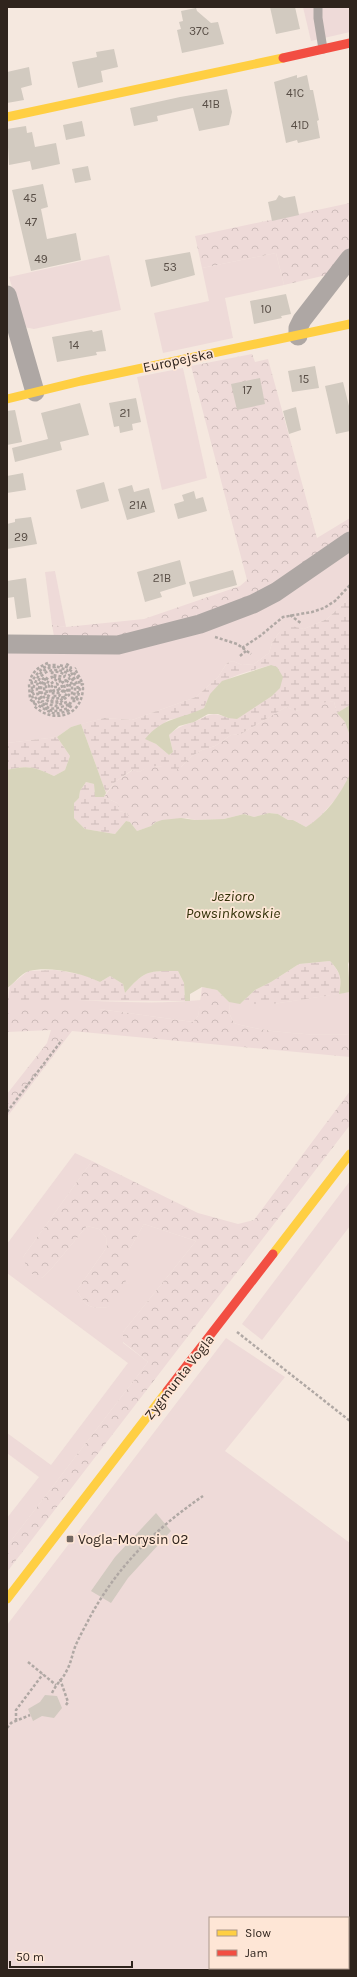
<svg xmlns="http://www.w3.org/2000/svg" width="357" height="1977" font-family="Karla,sans-serif">
  <defs>
    <pattern id="forest-crowns" width="20" height="18" patternUnits="userSpaceOnUse"><rect width="20" height="18" fill="#eedad8"/><path d="M2 6a3 3 0 1 1 6 0M12 15a3 3 0 1 1 6 0" fill="none" stroke="#ccbbb9"/></pattern>
    <pattern id="wetland-marsh" width="20" height="14" patternUnits="userSpaceOnUse"><rect width="20" height="14" fill="#eedad8"/><path d="M1 5h8M5 5V1M11 12h8M15 12V8" fill="none" stroke="#ccbbb9"/></pattern>
  </defs>
  <rect width="100%" height="100%" fill="#f5e8df"/>
  <!-- green -->
  <g fill="#eedad8" fill-rule="evenodd">
    <path d="M303,7H350V32L311,41Z"/>
    <path d="M276,253L284,285L225,298L233,338L163,353L154,313L209,301L202,268Z"/>
    <path d="M109,255L121,310L34,329L24,327L9,277Z"/>
    <path d="M183,368L207,478L162,490L137,377Z"/>
    <path d="M350,546V597L327,619L304,629L288,626L278,634L272,643L269,653L254,664L242,665L233,661L227,663L218,677L196,697L132,720L104,718L71,727L57,737L7,743V650L94,651Z"/>
    <path d="M55,571L66,627L52,625L45,572Z"/>
    <path d="M350,992V1034C321,1037 261,1032 234,1023L230,1015L229,1002L273,1004Z"/>
    <path d="M54,999C102,1001 153,1005 201,1000L198,1016L193,1022L99,1009H7V1000Z"/>
    <path d="M75,1153L92,1161L23,1257L42,1278L52,1268L87,1226L99,1229L106,1237L107,1247L77,1290C85,1307 90,1309 108,1307L129,1269V1250L144,1224L196,1241L123,1332V1343L148,1362L7,1546V1518L39,1477L7,1453V1433L51,1465L128,1363L7,1273V1244Z"/>
    <path d="M350,1181V1226L262,1340L242,1324Z"/>
    <path d="M226,1338L285,1377L225,1451L350,1543V1970H7V1625ZM210,1918H348V1968H210Z"/>
  </g>
  <!-- forest -->
  <g fill="url(#forest-crowns)">
    <path d="M350,203V254L335,273L284,285L276,253L202,268L195,236Z"/>
    <path d="M252,354L255,362L268,359L317,538L350,518V536L279,586L149,633L55,642L52,625L66,627L144,619L240,586L247,580L191,366Z"/>
    <path d="M326,701L334,702L337,713L345,722L350,736V774L341,793L317,820L306,827L293,820H288L278,814L269,813L254,817L244,814L224,819L195,820L187,818L156,822L151,826L137,831L130,822L127,813L119,811L117,803L104,797L115,782L133,770L139,772L149,766L181,767L192,756L202,750L215,746L231,735L241,734L286,707L298,711Z"/>
    <path d="M202,987L217,990L229,1002L230,1015L234,1023C261,1032 321,1037 350,1034V1057L72,1031L7,1117V1094L47,1043L51,1030L7,1032V1009H99L193,1022L198,1016Z"/>
    <path d="M350,1091V1125L7,1572V1546L148,1362L123,1342V1332L196,1241L144,1224L129,1250V1269L123,1291L108,1307C90,1309 85,1307 77,1290L107,1247L106,1237L99,1229L87,1226L52,1268L42,1278L28,1272L23,1257L92,1161L198,1213L238,1224L254,1220Z"/>
  </g>
  <!-- wetland -->
  <g fill="url(#wetland-marsh)" fill-rule="evenodd">
    <path d="M350,597V705L337,713L334,702C321,700 312,710 299,711C295,711 290,708 286,707L241,734L231,735L215,746L202,750L192,756L181,767L173,772C161,764 152,764 139,772L132,770L115,782L106,793L81,724L104,718L132,720L196,697L218,677L227,663L233,661L242,665L254,664L269,653L272,643L278,634L288,625L304,629L327,619ZM271,665L228,718C210,710 209,716 193,722C182,726 178,727 169,735L173,752L169,755L156,744L146,739L168,720L188,716L204,708C217,676 240,674 271,665Z"/>
    <path d="M57,737L70,756L65,770L54,776C35,767 28,765 7,770V743Z"/>
    <path d="M86,782L94,784L95,797H104L117,803L119,811L127,813L130,822L126,821L115,834L85,829L74,818V803L79,798L80,791Z"/>
    <path d="M330,961C341,974 342,978 339,994L273,1004H240L255,990L271,982L299,964Z"/>
    <path d="M55,970L85,975L100,982L110,976L123,984L125,993C145,970 148,971 178,971L184,983L185,1001L8,1000L10,986L28,971Z"/>
  </g>
  <!-- water -->
  <g fill="#d7d4bb">
    <path d="M271,665L277,667L283,677L280,688L272,696L237,719L228,718L218,714H208L194,722L179,726L169,735L173,752L169,755L156,744L145,739C164,716 180,720 204,708L210,694L222,681Z"/>
    <path d="M350,705V736L345,722L337,713Z"/>
    <path d="M81,724L106,793L104,797H95L94,784L86,782L80,791L79,798L74,803V818L85,829L115,834L126,821L130,822L137,831L151,826L156,822L162,820L181,818L195,820L224,819L244,814L254,817L269,813L278,814L288,820H293L306,827C326,815 340,795 350,774V959L348,964L350,992L339,994C342,978 341,973 330,961L299,964L271,982L255,990L240,1004L229,1002L217,990L202,987L190,994V1001H185L184,983L178,971C148,971 145,970 125,993L123,984L110,976L100,982C81,973 50,966 29,971C21,973 14,984 7,988V770C28,765 35,767 54,776L65,770L70,756L57,737L71,727Z"/>
  </g>
  <!-- building -->
  <g fill="#d2cac0">
    <path d="M270,7H295L300,29L276,34Z"/>
    <path d="M196,8L197,11L211,23L218,22L224,44L182,53L177,30L181,29L179,22L183,21L181,11Z"/>
    <path d="M114,49L118,67L101,71L103,82L78,88L72,62L97,57L96,52Z"/>
    <path d="M29,67L32,85L21,88L24,100L7,103V72Z"/>
    <path d="M297,75V78L307,75L310,90H313L319,120L317,121L320,138L298,143L297,140L286,143L274,82Z"/>
    <path d="M227,89L232,112L229,125L199,131L193,108L157,116L158,121L134,126L130,108L180,97Z"/>
    <path d="M82,121L85,136L66,140L63,125Z"/>
    <path d="M26,126L27,133L32,132L35,147L56,143L60,164L32,170L30,161L9,165L7,129Z"/>
    <path d="M88,166L91,180L75,183L72,169Z"/>
    <path d="M43,184L48,207L41,209L47,239L76,233L81,260L31,271L12,190Z"/>
    <path d="M279,195L284,198L295,196L299,215L272,221L268,202L276,200Z"/>
    <path d="M190,252L195,275L151,287L145,260Z"/>
    <path d="M286,294L291,314L281,316L282,318L254,324L250,301Z"/>
    <path d="M92,330L93,332L102,330L106,351L96,352L97,355L57,362L52,337Z"/>
    <path d="M315,366L319,388L292,392L288,371Z"/>
    <path d="M260,378L265,404L237,410L231,384Z"/>
    <path d="M343,382L350,410V431L336,434L325,386Z"/>
    <path d="M136,398L141,422L132,424L133,430L120,433L119,426L114,427L109,403Z"/>
    <path d="M80,403L89,435L60,442L62,450L15,462L12,448L48,439L41,413Z"/>
    <path d="M296,407L301,430L289,434L283,411Z"/>
    <path d="M15,410L22,442L7,445V411Z"/>
    <path d="M23,473L26,490L7,493V476Z"/>
    <path d="M104,482L109,501L81,509L76,490Z"/>
    <path d="M132,485L134,492L149,488L155,512L127,520L118,489Z"/>
    <path d="M194,491L196,499L203,497L207,511L178,519L174,504L184,501L182,495Z"/>
    <path d="M31,517L37,544L7,549V524L15,522V519Z"/>
    <path d="M180,560L186,584L160,592L162,597L145,602L137,572Z"/>
    <path d="M233,570L237,585L193,597L189,582Z"/>
    <path d="M26,578L31,617L17,619L14,597L7,598V581Z"/>
    <path d="M156,1513L171,1531L128,1578L111,1603L91,1591L115,1557Z"/>
    <path d="M45,1695L57,1696L62,1708L54,1718L42,1716L33,1721L28,1709L40,1702Z"/>
  </g>
  <g fill="none" stroke-linecap="round" stroke-linejoin="round">
    <!-- path -->
    <g stroke="#b0a8a4" stroke-width="2.5" stroke-dasharray="3 2" stroke-linecap="butt">
      <path d="M290,615L302,624"/>
      <path d="M215,637L237,644L251,654"/>
      <path d="M242,648L260,636L283,617L312,612L324,608L335,601L350,585"/>
      <path d="M240,656L246,651"/>
      <path d="M48,663C40,666 33,671 30,680L32,681C38,672 44,664 56,665L55,667C39,668 36,680 32,692V683L29,684L30,699L34,703L32,695L33,693C41,709 51,715 68,708L70,704C61,707 50,713 43,703L55,706L67,702L72,704L69,710C52,718 49,710 35,704L34,706C53,724 82,717 83,688H80L77,701H72V684L68,676L69,675C75,682 77,689 73,698L75,700C82,688 75,681 70,670L77,676L80,685L83,684L75,669L76,668"/>
      <path d="M54,687H57L58,691H54L52,686L51,693H50L49,685L56,680L52,678L51,674C54,670 61,672 65,675L64,677L53,675L54,677L62,680L57,683L60,691L58,693H53V696H59L63,690L61,684L63,682L65,688L64,694L66,695L68,687L65,679L70,684L69,695L60,703L49,702C41,696 38,688 45,679L46,681C39,695 54,709 64,697L55,699L47,695L46,686L49,680L45,677C37,683 38,692 43,701L41,702C32,689 38,670 56,670C60,670 64,672 68,673L67,670L58,667L59,665L71,668L70,666L65,663"/>
      <path d="M7,1112L62,1040"/>
      <path d="M237,1332L350,1421"/>
      <path d="M28,1662L56,1685"/>
      <path d="M60,1679L68,1702L66,1705"/>
      <path d="M52,1693C56,1684 63,1679 67,1670C71,1663 72,1655 75,1647C79,1637 85,1627 90,1617C117,1567 156,1528 203,1496"/>
      <path d="M16,1721V1710L43,1674"/>
      <path d="M7,1728L11,1723L30,1715"/>
    </g>
    <!-- lane -->
    <path stroke="#aea7a4" stroke-width="9" d="M318,7V18L323,49"/>
    <!-- street -->
    <g stroke="#aea7a4" stroke-width="19">
      <path d="M7,295L35,392"/>
      <path d="M298,336V328L302,320L350,258"/>
      <path d="M7,644L118,645L200,624L253,604L276,592L350,541"/>
    </g>
    <!-- slow -->
    <g stroke="#ffcf43" stroke-width="9">
      <path d="M7,117L283,58"/>
      <path d="M7,399L81,381L350,324"/>
      <path d="M273,1254L350,1154"/>
      <path d="M7,1599L167,1391"/>
    </g>
    <!-- jam -->
    <g stroke="#f24e42" stroke-width="9">
      <path d="M283,58L350,43"/>
      <path d="M167,1391L273,1254"/>
    </g>
  </g>
  <!-- markers -->
  <rect fill="#746961" stroke="#fee6d6" stroke-width="1.5" x="66" y="1535" width="8" height="8" rx="2"/>
  <g text-anchor="middle" stroke-width="3.5" stroke-linejoin="round" paint-order="stroke">
    <!-- number labels -->
    <g font-size="12" fill="#584e46">
      <text x="199" y="35">37C</text>
      <text x="295" y="97">41C</text>
      <text x="211" y="108">41B</text>
      <text x="300" y="129">41D</text>
      <text x="30" y="202">45</text>
      <text x="31" y="226">47</text>
      <text x="41" y="263">49</text>
      <text x="170" y="271">53</text>
      <text x="266" y="313">10</text>
      <text x="74" y="349">14</text>
      <text x="304" y="383">15</text>
      <text x="247" y="394">17</text>
      <text x="125" y="417">21</text>
      <text x="138" y="509">21A</text>
      <text x="21" y="541">29</text>
      <text x="162" y="582">21B</text>
    </g>
    <!-- street labels -->
    <g font-size="14" fill="#2f241d" stroke="#fee6d6">
      <text transform="translate(178 360) rotate(-12)" y="5">Europejska</text>
      <text transform="translate(179 1377) rotate(-52)" y="5">Zygmunta Vogla</text>
    </g>
    <!-- poi labels -->
    <g font-size="14" fill="#2f241d" stroke="#fee6d6" text-anchor="start">
      <text x="78" y="1544">Vogla-Morysin 02</text>
    </g>
    <!-- water labels -->
    <g font-size="15" font-style="italic" fill="#313007" stroke="#fee6d6">
      <text x="233" y="901">Jezioro<tspan x="233" dy="17">Powsinkowskie</tspan></text>
    </g>
  </g>
  <!-- border -->
  <rect width="357" height="1977" fill="none" stroke="#2f241d" stroke-width="16"/>
  <!-- legend -->
  <rect x="209" y="1917" width="140" height="52" fill="#fee6d6" stroke="#ab988c"/>
  <rect x="217" y="1930" width="20" height="6" fill="#ffcf43" stroke="#ab988c"/>
  <text x="245" y="1937" font-size="12" fill="#2f241d">Slow</text>
  <rect x="217" y="1950" width="20" height="6" fill="#f24e42" stroke="#ab988c"/>
  <text x="245" y="1957" font-size="12" fill="#2f241d">Jam</text>
  <!-- scale -->
  <path d="M10 1961v6h122v-6" fill="none" stroke="#2f241d" stroke-width="2"/>
  <text x="16" y="1961" font-size="12" fill="#2f241d" stroke="#fee6d6" stroke-width="3" paint-order="stroke">50 m</text>
</svg>
